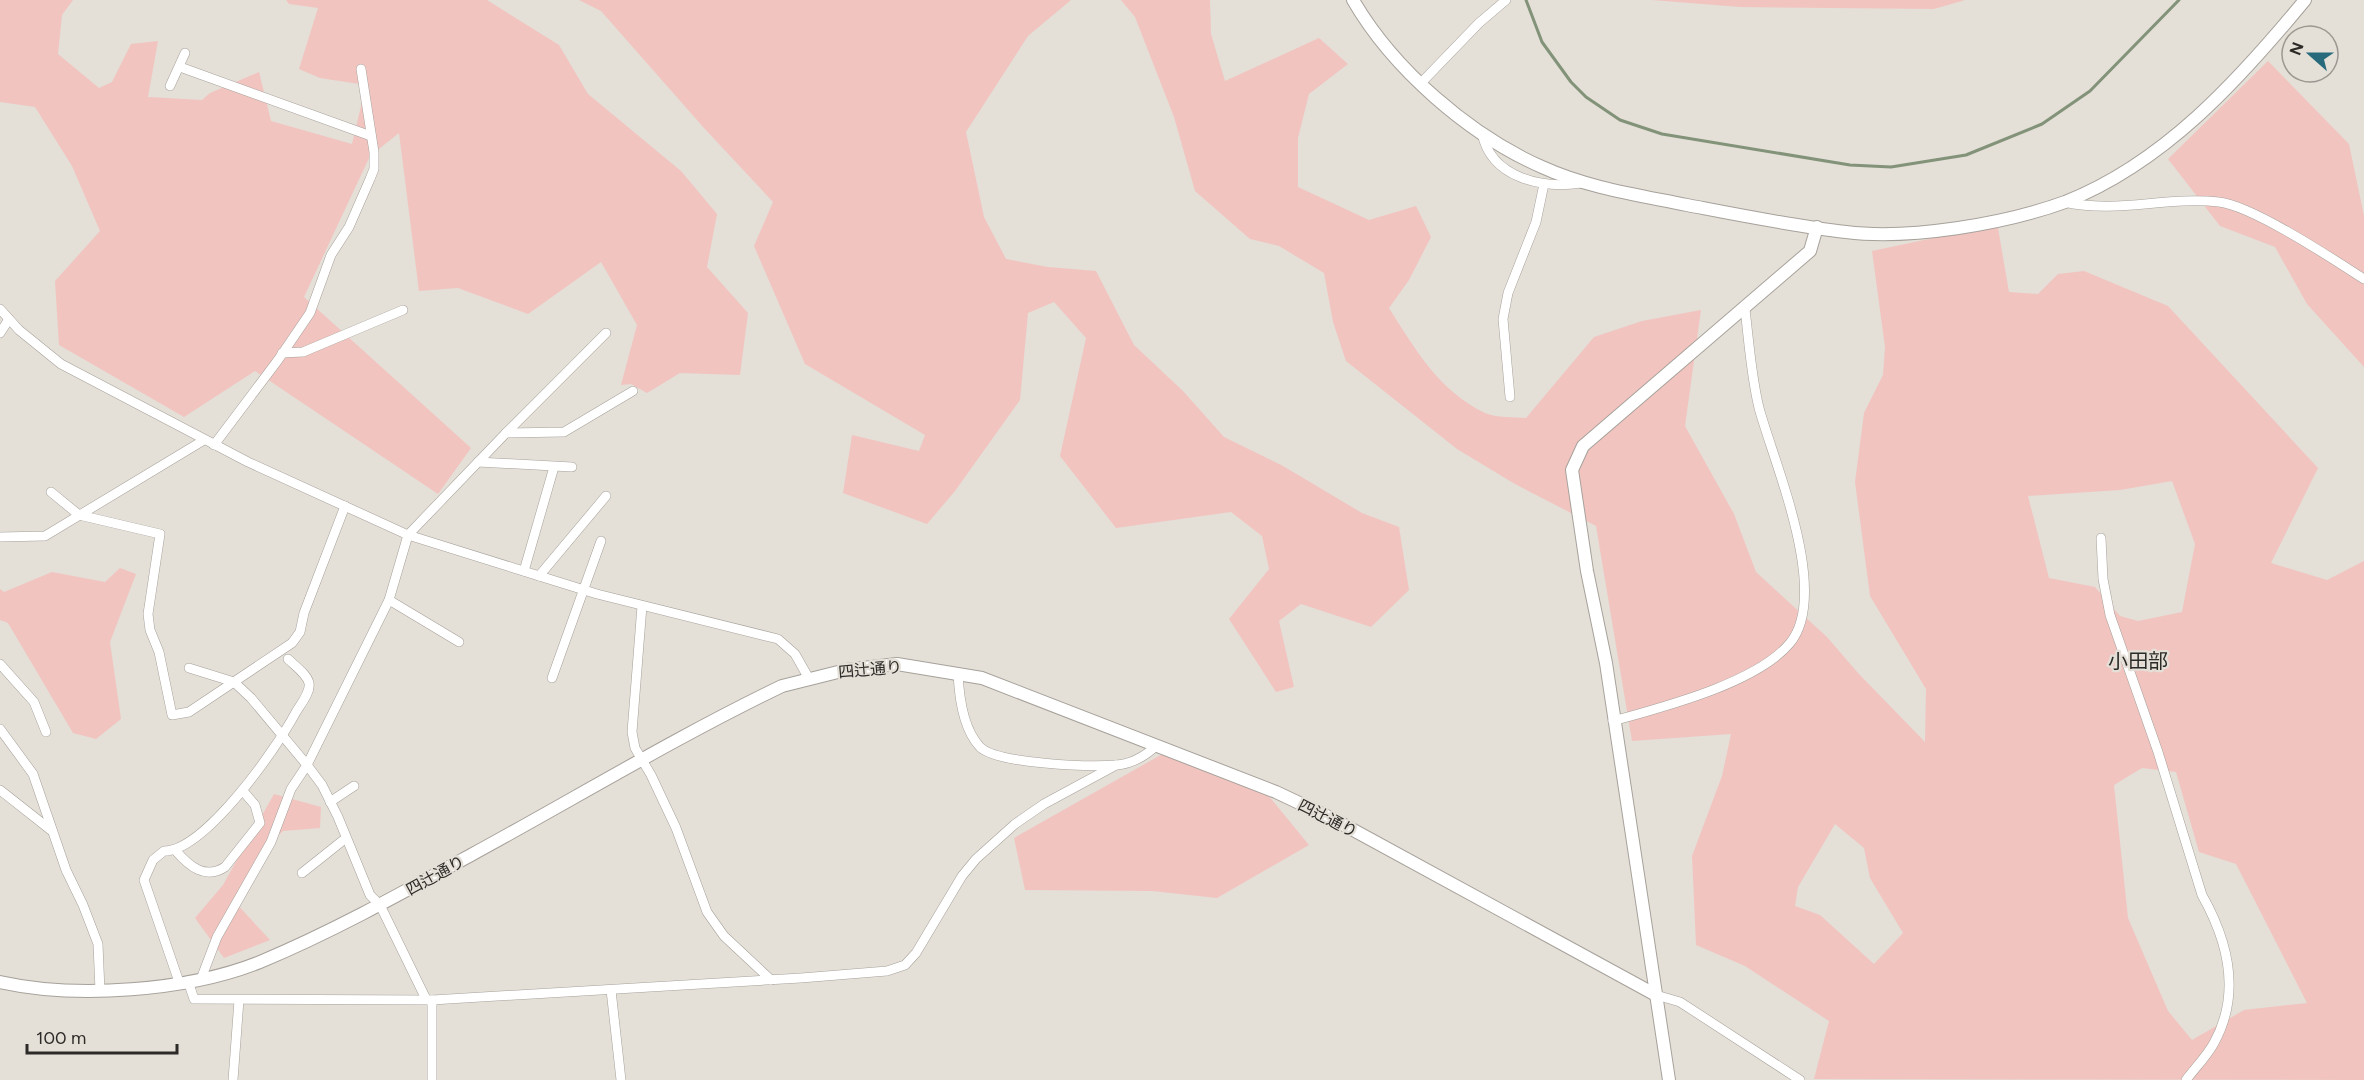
<svg xmlns="http://www.w3.org/2000/svg" width="2364" height="1080" font-family="Figtree,'Noto Sans JP',sans-serif">
  <rect width="100%" height="100%" fill="#e4dfd7"/>
  <!-- green -->
  <g fill="#f2c4c0" fill-rule="evenodd">
    <path d="M0,0H73L62,15L58,54L99,88L112,82L131,44L158,41L148,97L202,100L210,93L259,72L271,121L352,144L366,85L320,78L299,69L318,8L289,4L286,0H487L559,45L588,94L681,171L717,214L707,267L748,313L740,375L680,373L647,393L631,384L621,385L637,325L601,262L528,314L458,288L419,291L399,133L370,156L304,297L471,448L438,494L255,371L184,417L59,345L55,281L100,231L72,166L35,107L0,102Z"/>
    <path d="M579,0H1071L1028,36L966,132L984,217L1006,259L1048,267L1096,271L1134,345L1183,391L1224,437L1283,466L1362,513L1399,527L1409,590L1371,627L1301,604L1279,621L1294,687L1276,692L1229,619L1269,569L1262,536L1231,512L1116,528L1060,456L1086,338L1054,302L1028,313L1020,400L955,491L927,524L843,493L852,435L919,451L925,435L805,364L754,246L773,202L704,128L601,11Z"/>
    <path d="M1121,0H1210L1211,34L1225,81L1319,38L1348,64L1309,94L1298,138V187L1369,220L1416,206L1431,237L1409,280L1389,308C1415,349 1439,391 1485,413C1496,418 1514,417 1526,418L1594,337L1642,321L1701,310L1685,426L1734,514L1756,572L1827,637L1858,673L1925,742L1926,689L1870,596L1855,482L1864,413L1883,375L1885,347L1872,251L1971,230L1998,228L2009,292L2038,294L2058,274L2084,271L2168,306L2318,468L2271,563L2327,580L2364,561V1080L1814,1079L1829,1021L1745,966L1696,945L1692,856L1722,776L1731,734L1632,741L1596,526L1515,484L1457,449L1346,361L1333,322L1324,273L1279,246L1250,239L1195,191L1174,117L1135,17ZM2172,481L2195,544L2182,612L2138,621L2120,616L2095,587L2049,578L2028,496L2120,490ZM2142,768L2176,772L2199,852L2236,864L2307,1003L2244,1010L2192,1040L2168,1011L2128,918L2114,785ZM1835,824L1864,848L1870,878L1903,933L1874,964L1820,915L1795,906L1798,887Z"/>
    <path d="M1652,0H1965L1934,9L1740,7Z"/>
    <path d="M2268,61L2349,144L2364,216V367L2307,304L2275,247L2220,226L2168,159Z"/>
    <path d="M120,568L136,574L110,642L121,719L96,739L73,733L8,623L0,620V589L4,592L52,572L105,582Z"/>
    <path d="M1166,752L1263,789L1309,845L1217,898L1152,891L1025,890L1014,838Z"/>
    <path d="M274,794L321,807L320,828L283,831L260,853L234,901L270,940L224,958L195,918L223,885Z"/>
  </g>
  <g fill="none" stroke-linecap="round" stroke-linejoin="round">
    <!-- stream -->
    <path stroke="#829379" stroke-width="3" d="M1526,0L1542,42L1571,82L1586,97L1620,120L1662,134L1850,165L1891,167L1966,155L2042,124L2090,91L2179,0"/>
    <!-- minor casing -->
    <g stroke="#a6a19a" stroke-width="10">
      <g id="minor">
        <path d="M180,67L371,136"/>
        <path d="M1422,82L1479,23L1506,0"/>
        <path d="M170,86L185,53"/>
        <path d="M1482,133C1491,178 1542,189 1581,183"/>
        <path d="M2064,202C2118,214 2166,196 2219,202C2253,206 2333,259 2364,279"/>
        <path d="M0,309L19,330L61,364L248,462L408,535L597,594L778,639L795,654L808,677"/>
        <path d="M0,333L9,319"/>
        <path d="M282,353L303,352L403,310"/>
        <path d="M1510,397L1503,319L1508,293L1536,222L1544,184"/>
        <path d="M506,433L606,333"/>
        <path d="M214,445L278,360L310,313L331,255L349,227L370,179L374,169V152L361,69"/>
        <path d="M478,462L572,467"/>
        <path d="M51,492L79,515L160,534L148,614L150,630L159,652L172,715L189,712L292,643L300,632L304,613L345,506"/>
        <path d="M0,537L45,536L204,440"/>
        <path d="M2101,538L2103,579L2110,615L2158,752L2202,895C2228,941 2241,994 2214,1043C2207,1056 2195,1068 2186,1080"/>
        <path d="M524,571L554,467"/>
        <path d="M539,576L606,496"/>
        <path d="M389,600L459,642"/>
        <path d="M642,606L632,732L635,748L651,775L676,828L707,912L724,936L771,980"/>
        <path d="M0,664L34,702L46,732"/>
        <path d="M189,668L234,682L251,698L307,765L322,785L338,817L370,895L380,905L426,999"/>
        <path d="M958,673C959,696 963,729 980,747C997,764 1090,767 1116,765C1132,764 1144,757 1156,746"/>
        <path d="M552,678L601,541"/>
        <path d="M1613,721C1663,707 1757,683 1790,643C1831,593 1774,463 1759,408C1751,375 1749,342 1745,309"/>
        <path d="M0,729L33,774L66,870L83,905L98,944L100,991"/>
        <path d="M0,790L52,831"/>
        <path d="M330,802L354,786"/>
        <path d="M176,851C189,866 205,880 225,867L260,823L255,805L243,791"/>
        <path d="M302,873L346,838"/>
        <path d="M201,979L217,937L271,842L291,789L307,765L389,600L408,535L506,433L564,432L633,391"/>
        <path d="M188,981L194,999L432,1000L801,978L887,971L905,965L916,953L962,876L976,859L1015,824L1044,804L1116,765"/>
        <path d="M179,982L144,880L153,860L164,851C205,851 277,748 296,712C300,705 311,692 309,683C307,674 294,665 288,659"/>
        <path d="M611,990L621,1080"/>
        <path d="M1656,995L1680,1002L1800,1080"/>
        <path d="M233,1080L239,1000"/>
        <path d="M432,1080V1000"/>
      </g>
    </g>
    <!-- tertiary casing -->
    <g stroke="#a6a19a" stroke-width="14">
      <g id="tertiary">
        <path d="M1353,0C1393,69 1469,135 1542,167C1588,188 1638,195 1687,205C1739,215 1793,226 1846,232C1909,240 2005,224 2065,202C2164,163 2239,80 2305,0"/>
        <path d="M0,982C76,999 188,991 260,962C332,932 402,893 471,855C574,799 676,737 782,686L846,670L897,664L982,678L1276,792L1335,820L1656,995"/>
        <path d="M1669,1080L1606,663L1587,571L1572,470L1583,446L1810,251L1817,227"/>
      </g>
    </g>
    <!-- minor -->
    <use href="#minor" stroke="#fff" stroke-width="9"/>
    <!-- tertiary -->
    <use href="#tertiary" stroke="#fff" stroke-width="12"/>
  </g>
  <g text-anchor="middle" stroke-width="4.5" stroke-linejoin="round" paint-order="stroke">
    <!-- street labels -->
    <g font-size="16" fill="#2d2b28" stroke="#e4dfd7">
      <text transform="translate(870 669) rotate(-5)" y="6">四辻通り</text>
      <text transform="translate(1328 818) rotate(27)" y="6">四辻通り</text>
      <text transform="translate(435 875) rotate(-29)" y="6">四辻通り</text>
    </g>
    <!-- quarter labels -->
    <g font-size="20" fill="#2d2b28" stroke="#e4dfd7">
      <text x="2138" y="668">小田部</text>
    </g>
  </g>
  <!-- north arrow -->
  <g transform="translate(2310 54) rotate(291)"><circle r="28" fill="#e4dfd7" stroke="#9b9791" stroke-width="1.5"/>
  <path d="M0-4.5L10 22L0 15L-10 22Z" fill="#276a7c"/>
  <text y="-9" font-size="16" font-weight="bold" text-anchor="middle" fill="#2d2b28">N</text>
  </g>
  <!-- scale -->
  <path d="M27 1044v9h150v-9" fill="none" stroke="#2d2b28" stroke-width="3"/>
  <text x="36" y="1044" font-size="18" fill="#2d2b28" stroke="#e4dfd7" stroke-width="4.5" paint-order="stroke">100 m</text>
</svg>
